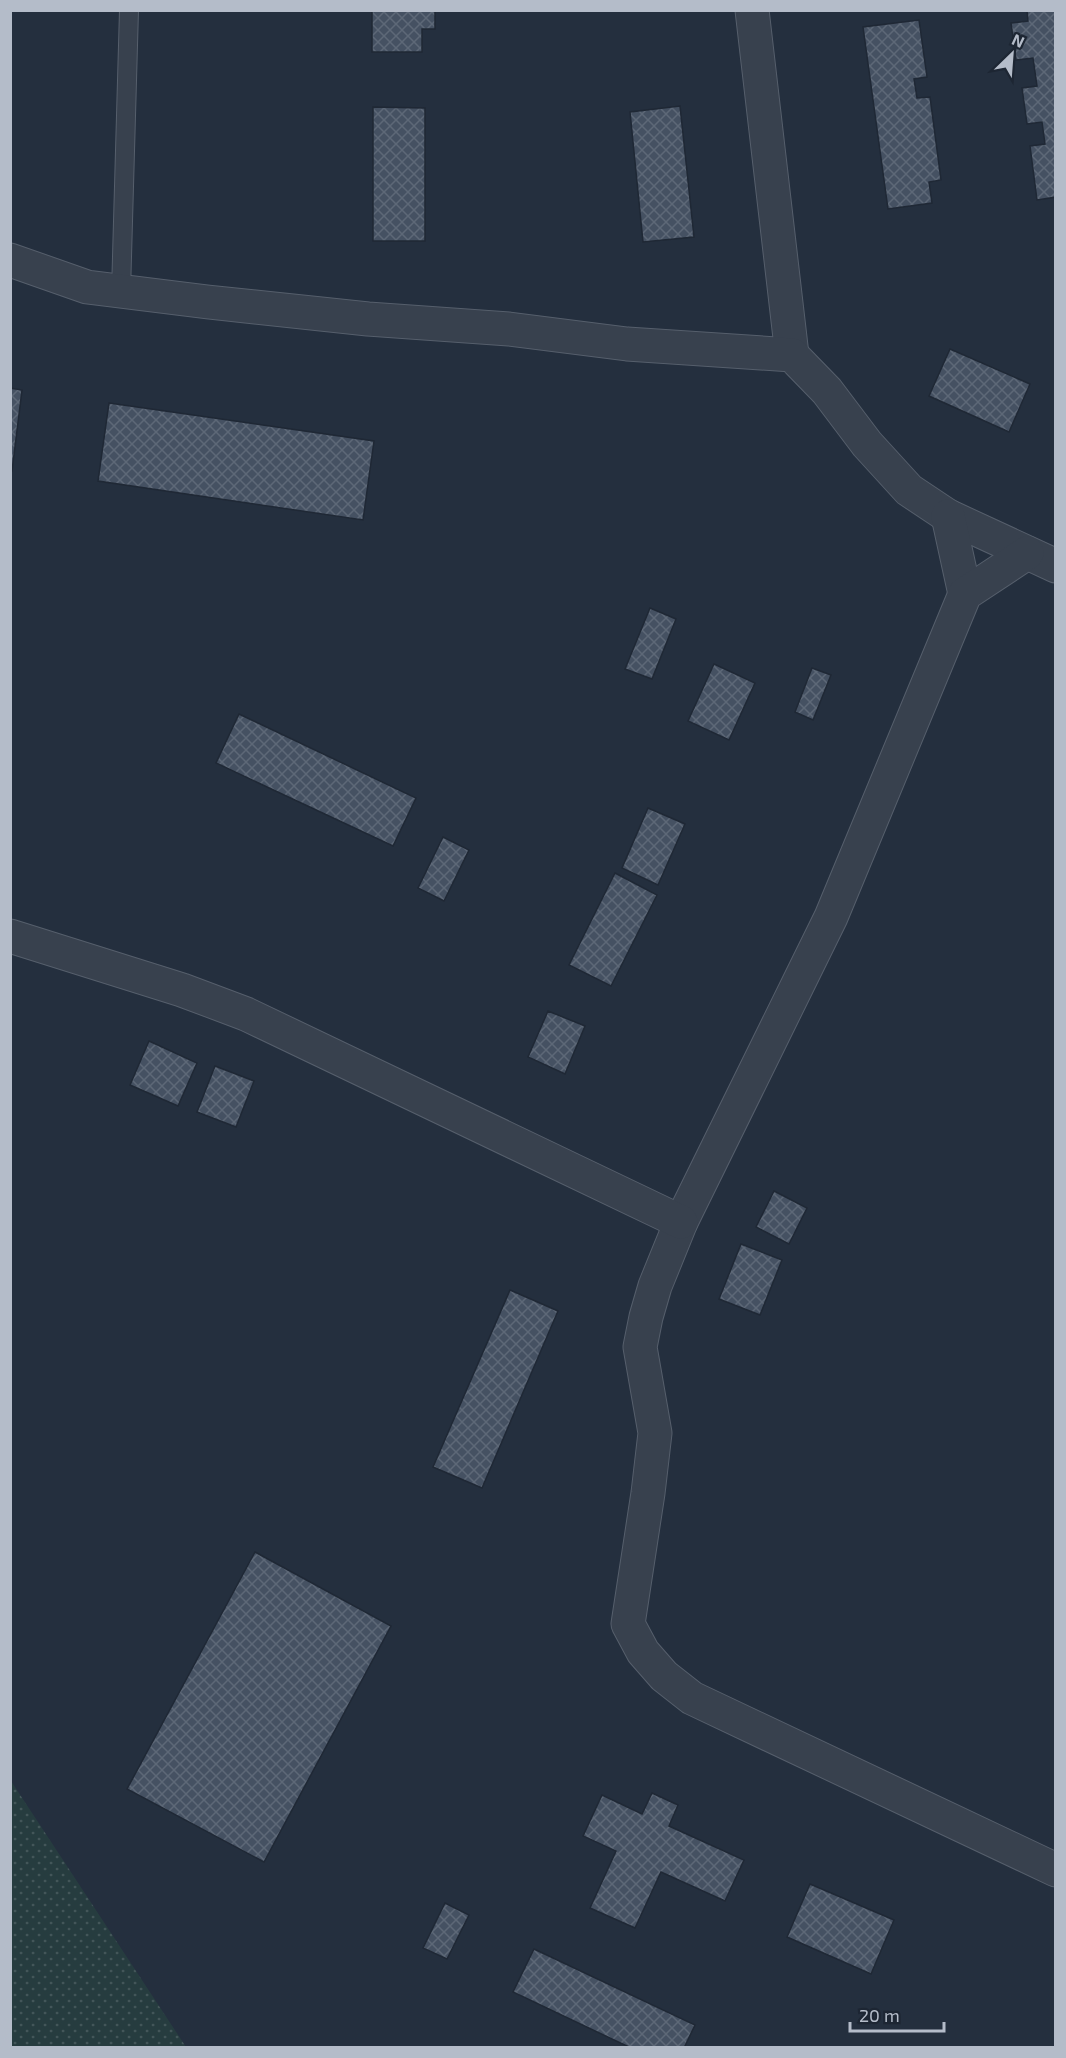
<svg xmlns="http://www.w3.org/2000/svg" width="1066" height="2058" font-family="'Exo 2',sans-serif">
  <defs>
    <pattern id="green-dots" width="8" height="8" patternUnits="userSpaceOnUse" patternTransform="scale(1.5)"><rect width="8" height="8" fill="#263c3f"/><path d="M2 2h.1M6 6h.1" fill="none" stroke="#435659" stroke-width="1.8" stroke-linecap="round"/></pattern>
    <pattern id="building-cross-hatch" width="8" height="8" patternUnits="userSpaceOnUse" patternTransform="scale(1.5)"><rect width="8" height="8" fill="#455162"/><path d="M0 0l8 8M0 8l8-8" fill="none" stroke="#5d6877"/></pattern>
  </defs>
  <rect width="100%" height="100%" fill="#242f3e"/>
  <!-- green -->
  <path fill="url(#green-dots)" d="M10,1781H11L186,2047H11Z"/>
  <!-- building -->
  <g fill="url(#building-cross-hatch)" stroke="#1f2835" stroke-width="1.5">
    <path d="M372,10H435V29H422V52H372Z"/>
    <path d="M1056,10V197L1037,200L1030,146L1045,144L1042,122L1027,124L1022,88L1037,86L1033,58L1016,60L1011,23L1028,21L1027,11Z"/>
    <path d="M919,20L927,77L914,79L917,98L930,97L941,180L929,182L932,203L888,209L863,27Z"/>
    <path d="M680,106L694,237L643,242L630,112Z"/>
    <path d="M373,107L425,108V241H373Z"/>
    <path d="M950,349L1030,384L1009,432L929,396Z"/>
    <path d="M10,388L22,390L12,471H10Z"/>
    <path d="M109,403L374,441L363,520L98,481Z"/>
    <path d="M650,608L676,619L652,679L625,669Z"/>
    <path d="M714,664L755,683L729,740L688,721Z"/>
    <path d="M812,668L831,675L813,720L795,712Z"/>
    <path d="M239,714L416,798L393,846L216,763Z"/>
    <path d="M648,808L685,824L658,885L622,868Z"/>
    <path d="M443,837L469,850L444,901L418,888Z"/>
    <path d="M615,873L657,895L611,986L569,965Z"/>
    <path d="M548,1011L585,1026L565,1074L528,1057Z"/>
    <path d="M149,1041L197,1063L178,1106L130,1085Z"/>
    <path d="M215,1066L254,1081L236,1127L197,1112Z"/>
    <path d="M774,1191L807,1208L789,1244L756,1227Z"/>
    <path d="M741,1244L782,1260L760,1315L719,1299Z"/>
    <path d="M510,1290L558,1311L482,1488L433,1467Z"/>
    <path d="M255,1552L391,1626L264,1862L127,1789Z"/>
    <path d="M652,1793L678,1805L669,1826L744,1860L725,1901L661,1872L635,1928L590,1908L616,1851L583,1836L602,1795L642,1814Z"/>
    <path d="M810,1884L894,1920L871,1974L787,1937Z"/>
    <path d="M445,1903L469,1915L447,1959L423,1948Z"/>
    <path d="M534,1949L695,2025L684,2048H631L513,1992Z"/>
  </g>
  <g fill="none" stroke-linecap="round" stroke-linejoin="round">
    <!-- lane casing -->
    <g stroke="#565f6c" stroke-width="20">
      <path id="lane" d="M121,292L129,10"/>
    </g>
    <!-- street casing -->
    <g stroke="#565f6c" stroke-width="35">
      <g id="street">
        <path d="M752,10L792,355"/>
        <path d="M10,260L87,287L208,302L368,319L509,329L627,344L792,355L827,391L867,444L909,490L948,516L1056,566"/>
        <path d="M948,516L965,594"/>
        <path d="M1027,553L965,594L831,917L681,1222L655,1286L646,1317L640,1347L655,1433L648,1493L628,1624L643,1652L664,1676L692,1698L1056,1870"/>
        <path d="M10,936L182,990L246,1014L681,1222"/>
      </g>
    </g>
    <!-- lane -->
    <use href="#lane" stroke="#38414e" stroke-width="18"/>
    <!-- street -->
    <use href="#street" stroke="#38414e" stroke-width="33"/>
  </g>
  <!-- border -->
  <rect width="1066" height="2058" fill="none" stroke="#b4bcc9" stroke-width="24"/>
  <!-- north arrow -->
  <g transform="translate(1012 54) rotate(25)" stroke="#1d2633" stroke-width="4.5" paint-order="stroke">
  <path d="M0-4.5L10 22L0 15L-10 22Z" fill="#b4bcc9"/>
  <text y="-9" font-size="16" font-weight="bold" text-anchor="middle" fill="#b4bcc9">N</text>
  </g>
  <!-- scale -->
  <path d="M850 2022v9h94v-9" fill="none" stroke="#b4bcc9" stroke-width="3"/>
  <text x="859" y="2022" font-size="18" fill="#b4bcc9" stroke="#1d2633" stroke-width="4.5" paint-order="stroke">20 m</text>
</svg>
